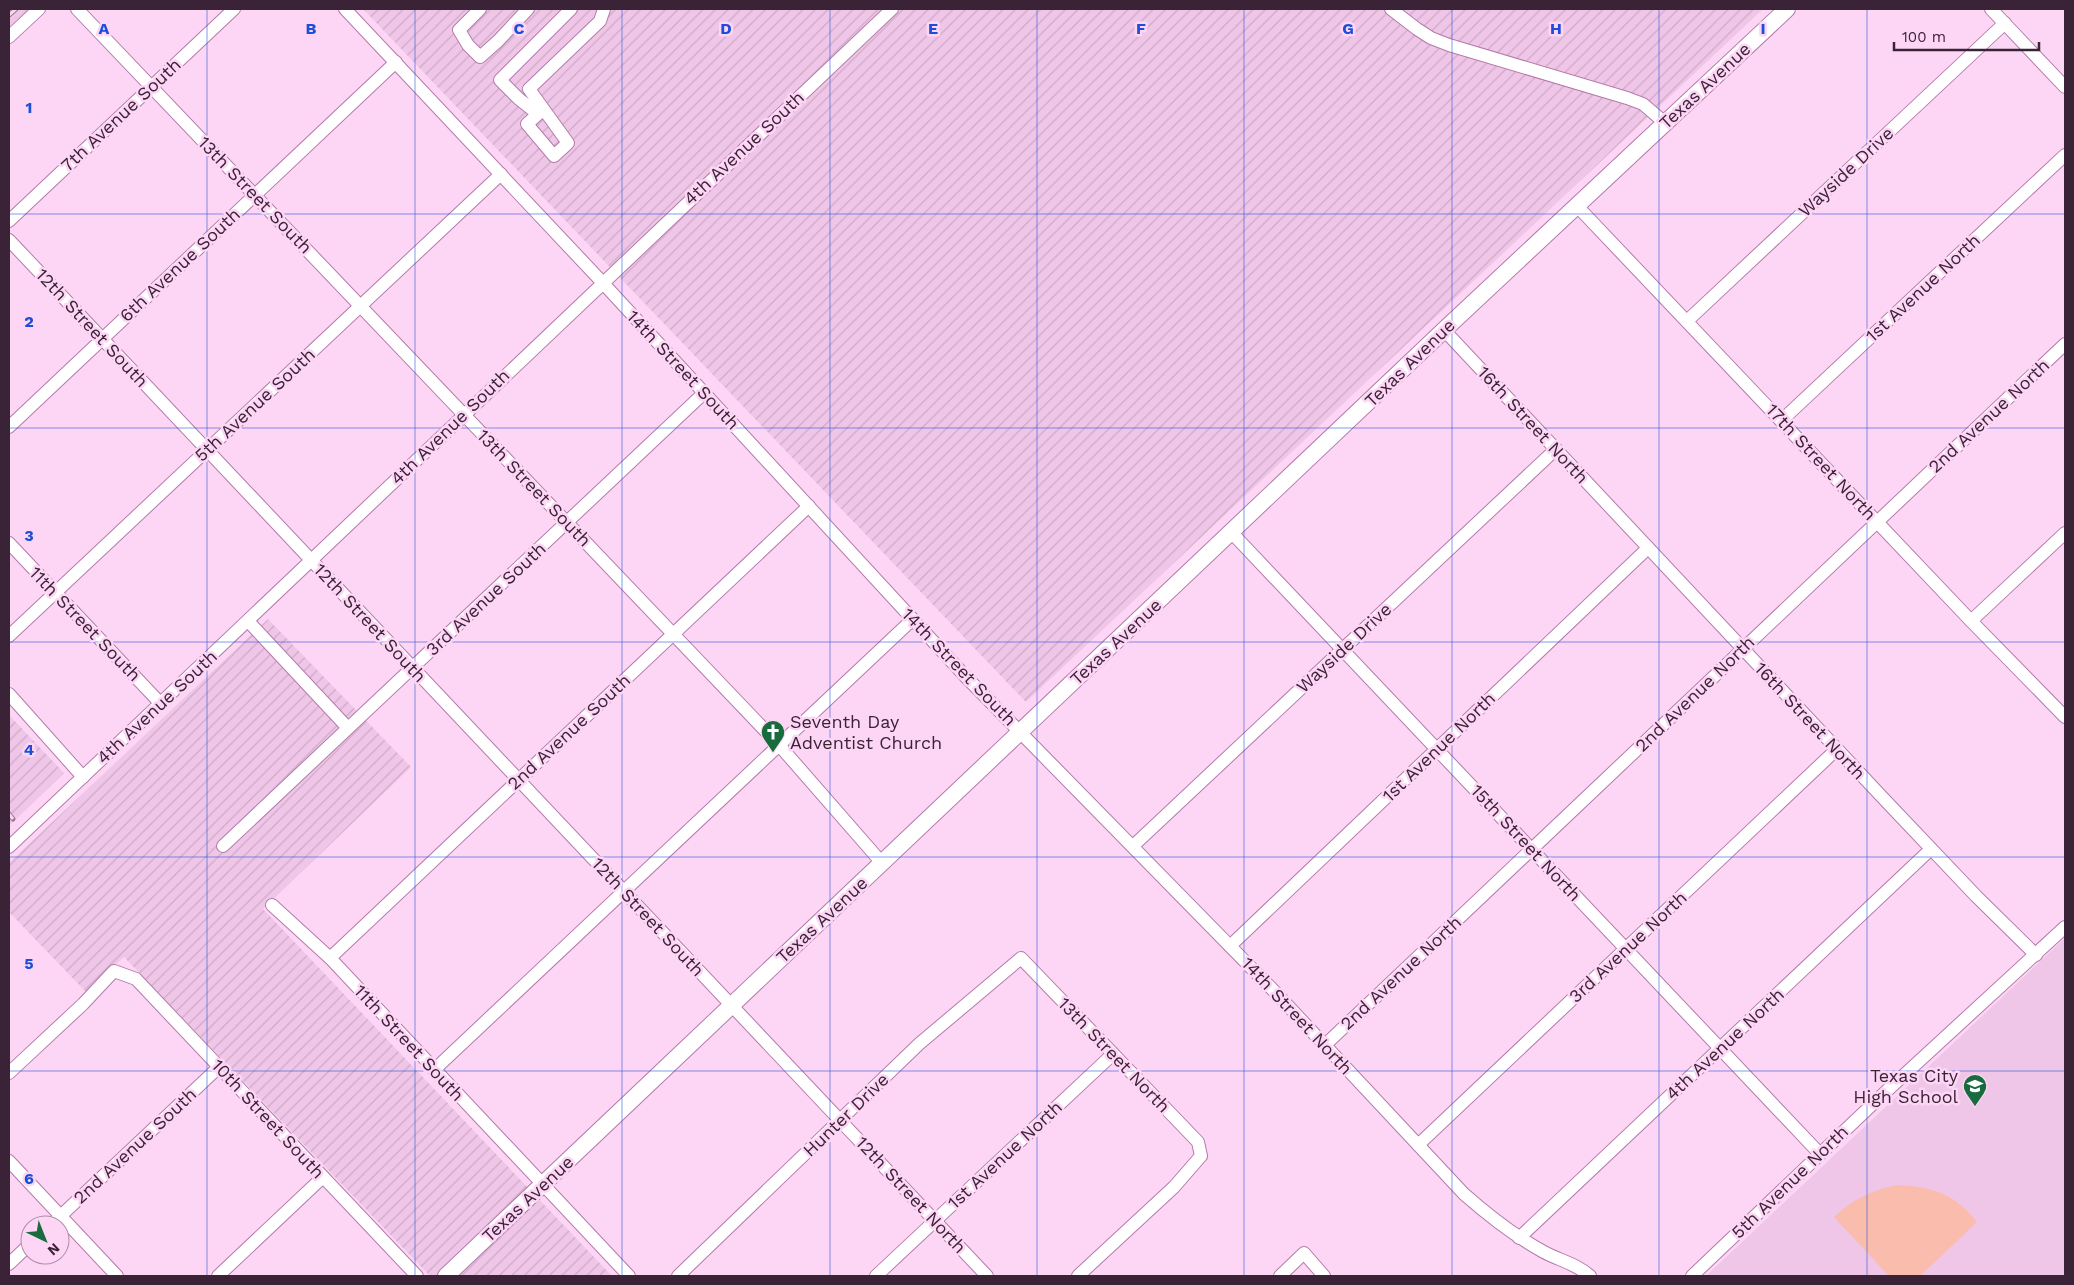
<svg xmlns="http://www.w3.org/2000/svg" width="2074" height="1285" font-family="'Work Sans',sans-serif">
  <defs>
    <pattern id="industrial-furrows" width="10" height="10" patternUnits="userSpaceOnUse" patternTransform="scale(1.25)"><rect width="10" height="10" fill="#efc6e7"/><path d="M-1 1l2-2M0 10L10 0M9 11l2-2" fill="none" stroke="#ceaac7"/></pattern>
  </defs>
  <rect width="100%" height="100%" fill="#fdd6f5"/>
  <!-- built -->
  <path fill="#efc6e7" d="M2065,938V1276H1706Z"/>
  <!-- industrial -->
  <g fill="url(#industrial-furrows)">
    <path d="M9,9H29L9,27Z"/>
    <path d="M363,9H1763L1026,702Z"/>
    <path d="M268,619L411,767L263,909L612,1276H430L124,957L86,992L9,912V863Z"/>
    <path d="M9,715L64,773L9,826Z"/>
  </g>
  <!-- green -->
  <path fill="#fabcad" d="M1898,1185C1933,1187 1955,1194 1977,1222L1920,1276H1889L1834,1217C1853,1199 1872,1190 1898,1185Z"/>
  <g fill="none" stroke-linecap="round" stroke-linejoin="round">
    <!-- minor casing -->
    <g stroke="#b57aaa" stroke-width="14">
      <g id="minor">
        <path d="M77,9L779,745L882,863"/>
        <path d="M345,9L602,282L965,676L1276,993L1464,1194C1489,1216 1513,1235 1542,1251C1558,1260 1577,1264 1590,1276"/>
        <path d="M480,9L459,30L468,45L480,57L498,41L528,9"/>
        <path d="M571,9L500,80L519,99L538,114L527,124L554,156L568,143L529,89L600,21L604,9"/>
        <path d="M1391,9L1417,29L1431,38L1449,45L1627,98L1643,104L1665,123"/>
        <path d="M1991,9L2065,87"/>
        <path d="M9,37L39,9"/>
        <path d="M1577,206L1971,621L2065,717"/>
        <path d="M9,221L234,9"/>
        <path d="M9,240L987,1276"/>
        <path d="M1687,321L2005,23"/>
        <path d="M1444,330L1883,798L1976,896L2036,955"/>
        <path d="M1782,420L2065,155"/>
        <path d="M9,427L396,62"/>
        <path d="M1232,533L1820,1154"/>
        <path d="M9,543L161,704"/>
        <path d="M248,621L347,727"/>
        <path d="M1971,621L2065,533"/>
        <path d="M9,636L501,174"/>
        <path d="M9,694L83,777"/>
        <path d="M223,846L704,393"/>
        <path d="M1133,846L1556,449"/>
        <path d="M9,847L892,9"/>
        <path d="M272,905L330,958L629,1276"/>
        <path d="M1230,946L1648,548"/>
        <path d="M330,958L809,506"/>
        <path d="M1325,1045L2065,344"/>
        <path d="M434,1070L913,619"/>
        <path d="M9,1073L83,1004L114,971L136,979L417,1276"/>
        <path d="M1418,1145L1837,749"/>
        <path d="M9,1161L117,1276"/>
        <path d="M51,1225L219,1067"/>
        <path d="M1519,1238L1931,849"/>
        <path d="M9,1264L30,1244"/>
        <path d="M218,1276L323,1177"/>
        <path d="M678,1276L919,1044L1021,958L1198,1142L1201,1156L1174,1187L1078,1276"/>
        <path d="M876,1276L1113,1054"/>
        <path d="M1280,1276L1304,1253L1324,1276"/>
        <path d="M1692,1276L1879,1098L2065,927"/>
      </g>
    </g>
    <!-- major casing -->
    <g stroke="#b57aaa" stroke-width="18">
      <path id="major" d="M446,1276L1444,330L1787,9"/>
    </g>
    <!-- minor -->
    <use href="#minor" stroke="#fff" stroke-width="12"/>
    <!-- major -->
    <use href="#major" stroke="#fff" stroke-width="16"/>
    <!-- rail casing -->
    <g stroke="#987992" stroke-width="5">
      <g id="rail">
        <path d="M9,15L16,9"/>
        <path d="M9,814L13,819"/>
      </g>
    </g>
    <!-- rail -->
    <use href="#rail" stroke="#fdd6f5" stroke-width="3" stroke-dasharray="9" stroke-linecap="butt"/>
  </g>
  <!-- grid -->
  <path fill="none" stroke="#1d4ed8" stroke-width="1" stroke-opacity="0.55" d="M207,9V1276M415,9V1276M622,9V1276M830,9V1276M1037,9V1276M1244,9V1276M1452,9V1276M1659,9V1276M1867,9V1276M9,214H2065M9,428H2065M9,642H2065M9,857H2065M9,1071H2065"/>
  <!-- icons -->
  <defs>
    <g id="church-pin" transform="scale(1.25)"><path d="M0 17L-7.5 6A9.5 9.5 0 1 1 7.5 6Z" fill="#186b3d" stroke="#fdd6f5"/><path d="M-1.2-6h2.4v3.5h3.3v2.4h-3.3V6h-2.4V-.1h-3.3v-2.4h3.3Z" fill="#fff"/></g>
    <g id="school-pin" transform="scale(1.25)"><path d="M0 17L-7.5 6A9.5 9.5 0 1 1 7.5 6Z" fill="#186b3d" stroke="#fdd6f5"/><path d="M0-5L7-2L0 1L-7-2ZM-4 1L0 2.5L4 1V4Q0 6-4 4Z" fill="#fff"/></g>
  </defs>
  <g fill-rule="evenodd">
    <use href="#church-pin" x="773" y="732"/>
    <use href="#school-pin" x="1975" y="1086"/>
  </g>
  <g text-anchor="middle" stroke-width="5" stroke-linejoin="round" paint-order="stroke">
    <!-- street labels -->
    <g font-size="18" fill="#3b2337" stroke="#fdd6f5">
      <text transform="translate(1705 86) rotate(-43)" y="6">Texas Avenue</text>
      <text transform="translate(121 115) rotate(-43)" y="6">7th Avenue South</text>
      <text transform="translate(744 148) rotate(-43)" y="6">4th Avenue South</text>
      <text transform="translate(1846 172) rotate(-43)" y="6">Wayside Drive</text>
      <text transform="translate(255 195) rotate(46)" y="6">13th Street South</text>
      <text transform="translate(180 265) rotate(-43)" y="6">6th Avenue South</text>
      <text transform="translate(1923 288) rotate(-43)" y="6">1st Avenue North</text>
      <text transform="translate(92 328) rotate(47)" y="6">12th Street South</text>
      <text transform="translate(1410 363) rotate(-44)" y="6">Texas Avenue</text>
      <text transform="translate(683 370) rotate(47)" y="6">14th Street South</text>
      <text transform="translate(255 405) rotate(-43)" y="6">5th Avenue South</text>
      <text transform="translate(1989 416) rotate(-43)" y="6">2nd Avenue North</text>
      <text transform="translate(1533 425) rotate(47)" y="6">16th Street North</text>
      <text transform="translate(450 427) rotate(-44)" y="6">4th Avenue South</text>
      <text transform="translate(1821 462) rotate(47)" y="6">17th Street North</text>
      <text transform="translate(534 488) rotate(46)" y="6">13th Street South</text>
      <text transform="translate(486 599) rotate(-43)" y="6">3rd Avenue South</text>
      <text transform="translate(370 623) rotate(47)" y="6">12th Street South</text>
      <text transform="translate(85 624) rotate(46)" y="6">11th Street South</text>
      <text transform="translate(1116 642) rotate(-43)" y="6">Texas Avenue</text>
      <text transform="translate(1344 648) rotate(-43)" y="6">Wayside Drive</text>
      <text transform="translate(959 667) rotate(46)" y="6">14th Street South</text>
      <text transform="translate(1695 694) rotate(-44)" y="6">2nd Avenue North</text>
      <text transform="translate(157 707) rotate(-43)" y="6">4th Avenue South</text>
      <text transform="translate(1810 721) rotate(47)" y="6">16th Street North</text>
      <text transform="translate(569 732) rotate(-43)" y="6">2nd Avenue South</text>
      <text transform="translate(1439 747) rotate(-44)" y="6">1st Avenue North</text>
      <text transform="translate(1526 843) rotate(47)" y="6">15th Street North</text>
      <text transform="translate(648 917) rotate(47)" y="6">12th Street South</text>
      <text transform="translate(822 920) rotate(-43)" y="6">Texas Avenue</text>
      <text transform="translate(1628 947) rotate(-43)" y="6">3rd Avenue North</text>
      <text transform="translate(1401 973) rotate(-43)" y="6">2nd Avenue North</text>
      <text transform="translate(1297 1016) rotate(47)" y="6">14th Street North</text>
      <text transform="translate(409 1043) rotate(47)" y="6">11th Street South</text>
      <text transform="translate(1725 1044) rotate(-43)" y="6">4th Avenue North</text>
      <text transform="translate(1114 1055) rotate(46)" y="6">13th Street North</text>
      <text transform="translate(846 1115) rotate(-44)" y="6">Hunter Drive</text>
      <text transform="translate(268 1119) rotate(47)" y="6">10th Street South</text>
      <text transform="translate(135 1146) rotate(-43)" y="6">2nd Avenue South</text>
      <text transform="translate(1005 1155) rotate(-43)" y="6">1st Avenue North</text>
      <text transform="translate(1790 1182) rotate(-44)" y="6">5th Avenue North</text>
      <text transform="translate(911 1195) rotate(47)" y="6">12th Street North</text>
      <text transform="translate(528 1199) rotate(-43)" y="6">Texas Avenue</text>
    </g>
    <!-- poi labels -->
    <g font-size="18" fill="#3b2337" stroke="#fdd6f5" text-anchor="start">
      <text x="790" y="728">Seventh Day<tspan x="790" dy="21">Adventist Church</tspan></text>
      <text x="1958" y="1082" text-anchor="end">Texas City<tspan x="1958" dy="21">High School</tspan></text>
    </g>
  </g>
  <g font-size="16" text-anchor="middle" font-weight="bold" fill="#1d4ed8" stroke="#fdd6f5" stroke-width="5" stroke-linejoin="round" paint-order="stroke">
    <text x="104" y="34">A</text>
    <text x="311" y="34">B</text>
    <text x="519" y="34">C</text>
    <text x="726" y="34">D</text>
    <text x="933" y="34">E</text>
    <text x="1141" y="34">F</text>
    <text x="1348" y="34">G</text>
    <text x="1556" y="34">H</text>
    <text x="1763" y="34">I</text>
    <text x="29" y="113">1</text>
    <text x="29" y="327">2</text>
    <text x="29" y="541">3</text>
    <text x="29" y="755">4</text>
    <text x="29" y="969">5</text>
    <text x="29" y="1184">6</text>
  </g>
  <!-- border -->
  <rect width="2074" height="1285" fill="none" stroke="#3b2337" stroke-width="20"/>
  <!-- north arrow -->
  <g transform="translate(45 1240) rotate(137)"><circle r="24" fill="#fdd6f5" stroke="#af8ea9"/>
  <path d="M0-4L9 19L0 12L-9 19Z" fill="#186b3d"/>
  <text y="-8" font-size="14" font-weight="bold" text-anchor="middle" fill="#3b2337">N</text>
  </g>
  <!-- scale -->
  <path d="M1894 42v8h145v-8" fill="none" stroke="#3b2337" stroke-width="2.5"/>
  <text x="1902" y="42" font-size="15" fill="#3b2337" stroke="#fdd6f5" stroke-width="4" paint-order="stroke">100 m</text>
</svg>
